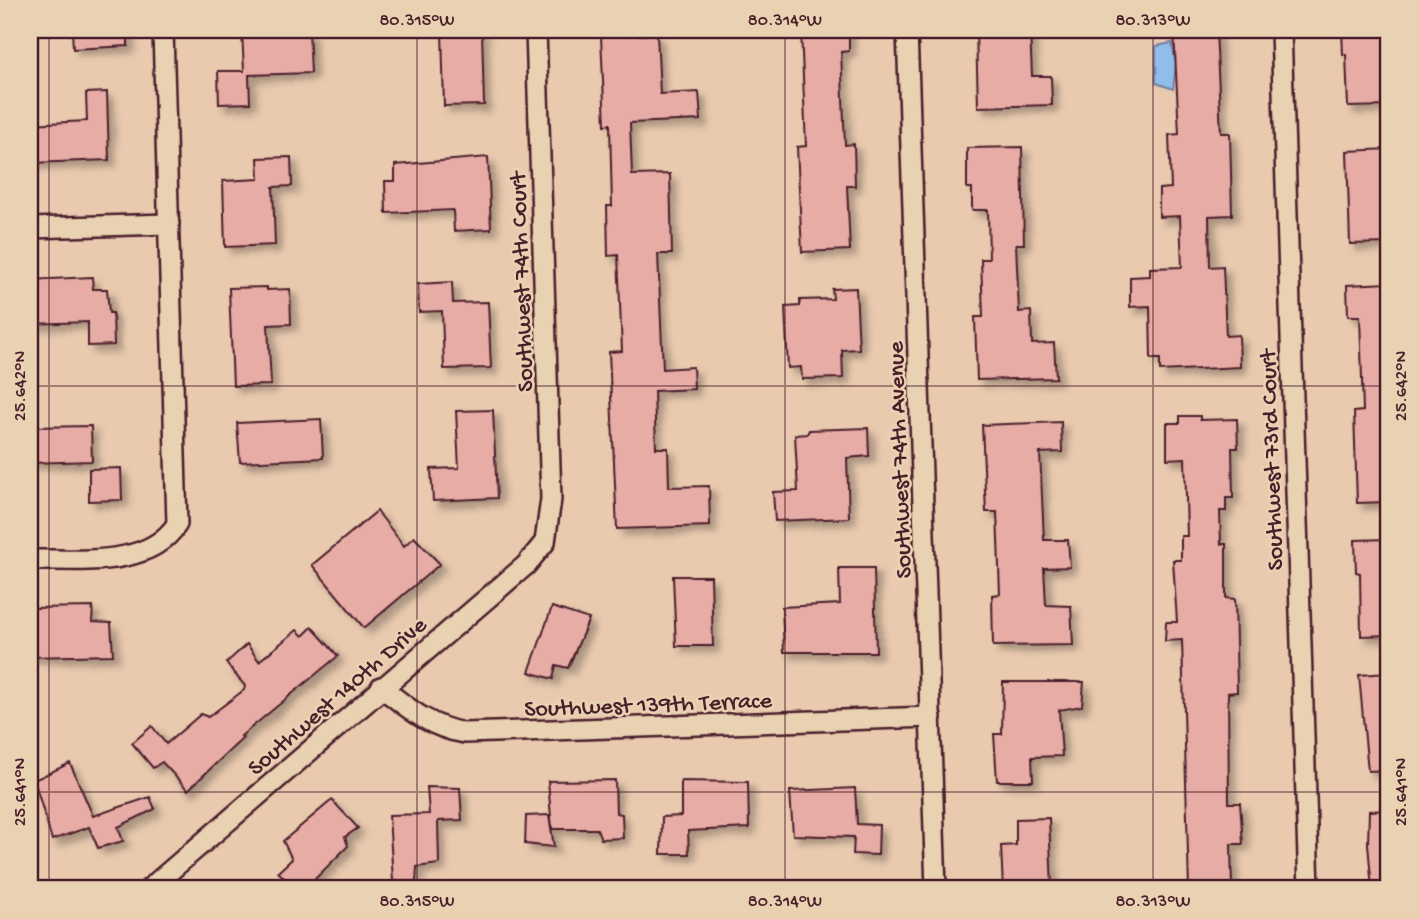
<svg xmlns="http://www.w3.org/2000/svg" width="1419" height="919" font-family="'Gochi Hand',sans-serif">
  <defs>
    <filter id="shadow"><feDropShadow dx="6" dy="6" stdDeviation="3.5" flood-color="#0004"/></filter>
  </defs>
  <rect width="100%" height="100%" fill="#e9caaf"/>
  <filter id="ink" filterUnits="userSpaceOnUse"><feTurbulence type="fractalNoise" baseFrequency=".0143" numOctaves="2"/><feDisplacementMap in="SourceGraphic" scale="14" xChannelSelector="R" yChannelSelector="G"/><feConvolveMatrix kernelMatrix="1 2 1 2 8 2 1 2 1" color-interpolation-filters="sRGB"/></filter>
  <g filter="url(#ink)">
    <!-- water -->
    <path fill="#91bdea" stroke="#757e9e" stroke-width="2" d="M1172,43L1176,64L1173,89L1156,83V46Z"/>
    <!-- building -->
    <g fill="#e7aca5" stroke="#4a1f2b" stroke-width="2" filter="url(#shadow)">
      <path d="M72,30H128V46L73,49Z"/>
      <path d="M269,30H309L311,73L249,75L250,103L219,104L218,71H244L242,31Z"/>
      <path d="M442,30H482L484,105L444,106Z"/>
      <path d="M801,30H849V51L841,52L845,145L854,144L855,186H847L850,250L802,252L797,147L806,146Z"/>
      <path d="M976,30H1030L1032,76H1051L1052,105L978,107Z"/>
      <path d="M1174,30H1216L1221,133H1230L1232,215L1209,216L1210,267L1223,266L1226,336L1239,335L1240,367L1160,371V359H1151L1150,306L1130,307V277L1150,276V268L1182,267L1180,216L1159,217V189L1171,188L1169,135L1179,134Z"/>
      <path d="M1342,30H1389V106L1348,107L1346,54L1343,55Z"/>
      <path d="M657,34L660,94L699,92L701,120L630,123L632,175L670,174L672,254H658L663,369L693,367L694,389L654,391L656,448H668L669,487L709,486L710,526L617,529L609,352L622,351L618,255L608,256L607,206H612L610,124L605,125L601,36Z"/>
      <path d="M107,92L109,160L30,163V124L87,121L86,93Z"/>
      <path d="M1022,147L1024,244H1016L1019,312L1031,311L1032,344L1054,343L1056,378L977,380L975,317H983L981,259H989L988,210H972V188H967V148Z"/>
      <path d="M1389,149V243L1350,244L1347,151Z"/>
      <path d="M291,157L292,186L273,187L275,245L225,247L223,181L259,179L258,158Z"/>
      <path d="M488,157L491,229L454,231L453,210L386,213L385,181H395V165Z"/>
      <path d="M92,277L93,289H107L109,313H113L114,345L88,346V322L30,324V280Z"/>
      <path d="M452,282L453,303L488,302L491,368L444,369L442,311L419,312L418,284Z"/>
      <path d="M1389,283V502L1357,503L1354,412L1363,411L1360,316H1348L1347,285Z"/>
      <path d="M267,287V290L290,289L291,324L268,325L271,385L233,386L229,288Z"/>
      <path d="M856,288L859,349L842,350L843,378L802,379L801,367L788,368L785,307L800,306V300L833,299L832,289Z"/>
      <path d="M493,410L497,498L433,501L431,469L459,468L456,411Z"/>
      <path d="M1180,416H1200V420L1237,419L1238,448H1232L1233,498H1226V511H1220L1221,544H1226V598L1235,599L1237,692L1228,693L1229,803H1240L1243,844H1231L1232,889H1189L1182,640L1165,641L1166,622H1177L1173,560H1181V536H1187L1185,458L1167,459V423H1180Z"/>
      <path d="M321,419L323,458L240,462L237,423Z"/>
      <path d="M1061,422L1062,452L1040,453L1044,540H1068L1070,567L1044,568L1046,605L1071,606L1073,645L993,646L992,595L1000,594L997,512H986L982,425Z"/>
      <path d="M91,426L92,461L30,463V427Z"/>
      <path d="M868,428L869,456L847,458L849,518L775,521L773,492L798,491L795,435L807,434L809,430Z"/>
      <path d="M121,468L122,500L89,501V469Z"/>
      <path d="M377,511L404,546L414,537L440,564L364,628L312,565Z"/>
      <path d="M1389,539V635L1361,636L1360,573L1356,572L1355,540Z"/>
      <path d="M839,568H874L876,652H784L782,607L840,604Z"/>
      <path d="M673,576H711L713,646H676Z"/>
      <path d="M93,607L92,622L111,623L113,655L30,657V608Z"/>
      <path d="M552,607L589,619L568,668L556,665L553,679L529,672Z"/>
      <path d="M312,627L338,656L241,736L243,738L188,790L162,762L153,768L132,743L152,726L166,744L201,714L208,717L244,690L245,686L226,663L247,644L259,661L297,630L303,636Z"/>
      <path d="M1389,673V770L1368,771L1359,675Z"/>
      <path d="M1003,682H1084L1082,706L1059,710L1062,756L1032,757L1033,781H997L994,734H1002Z"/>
      <path d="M70,763L93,816L150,797L155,809L118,827L123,841L98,848L89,827L52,840L34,780Z"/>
      <path d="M615,780L616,813L622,814L623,838L601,839L597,829H552L548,781Z"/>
      <path d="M681,781L748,782L749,828L688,831L689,854H661L662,817L681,816Z"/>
      <path d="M427,787L460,788L462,820L438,821L439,864L417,867L416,882L393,881L389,815L429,814Z"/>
      <path d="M855,788L857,824L879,825L878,855L853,854L854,837L793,835L790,791Z"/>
      <path d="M332,800L358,828L345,837L348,846L305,889H297L278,872L292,859L283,841Z"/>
      <path d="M1389,810V889H1372L1368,844L1369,811Z"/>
      <path d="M549,815L554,847L525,844L526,816Z"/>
      <path d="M1049,818L1052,889H1003L1001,846L1016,845V819Z"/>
    </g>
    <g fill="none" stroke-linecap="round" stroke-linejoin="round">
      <!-- minor casing -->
      <g stroke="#4a1f2b" stroke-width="24">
        <g id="minor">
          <path d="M907,30L936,889"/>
          <path d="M1281,30L1309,889"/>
          <path d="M30,228L169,224"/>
          <path d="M30,560C77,559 148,569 177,524L163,30"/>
          <path d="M381,687C408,708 429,727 464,733L931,717"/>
          <path d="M149,889L526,565L545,542L551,499L536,30"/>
        </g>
      </g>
      <!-- minor -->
      <use href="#minor" stroke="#e9d2b2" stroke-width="19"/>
    </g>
  </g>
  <!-- ticks -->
  <path fill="none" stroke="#4a1f2b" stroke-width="2" stroke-opacity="0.45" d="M49,30V889M417,30V889M785,30V889M1153,30V889M30,386H1389M30,792H1389"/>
  <g text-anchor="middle" stroke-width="5" stroke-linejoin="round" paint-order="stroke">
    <!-- street labels -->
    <g font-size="24" fill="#4a1f2b" stroke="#e9d2b2">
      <text transform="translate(520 282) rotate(-92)" y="8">Southwest 74th Court</text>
      <text transform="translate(898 460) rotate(-92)" y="8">Southwest 74th Avenue</text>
      <text transform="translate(1270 460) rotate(-92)" y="8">Southwest 73rd Court</text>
      <text transform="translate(336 695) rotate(-41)" y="8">Southwest 140th Drive</text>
      <text transform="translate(648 703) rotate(-2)" y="8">Southwest 139th Terrace</text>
    </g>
  </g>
  <!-- margin -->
  <rect width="1419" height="919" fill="none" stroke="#e9d2b2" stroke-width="77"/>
  <rect x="38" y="38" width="1342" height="842" fill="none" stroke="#4a1f2b" stroke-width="2.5"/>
  <g font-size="18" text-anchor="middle" fill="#4a1f2b">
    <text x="417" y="25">80.315°W</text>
    <text x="785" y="25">80.314°W</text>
    <text x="1153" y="25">80.313°W</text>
    <text transform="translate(19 386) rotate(-90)" y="6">25.642°N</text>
    <text transform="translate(1400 386) rotate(-90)" y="6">25.642°N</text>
    <text transform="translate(19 792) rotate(-90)" y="6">25.641°N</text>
    <text transform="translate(1400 792) rotate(-90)" y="6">25.641°N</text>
    <text x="417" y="906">80.315°W</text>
    <text x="785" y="906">80.314°W</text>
    <text x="1153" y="906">80.313°W</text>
  </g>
</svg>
